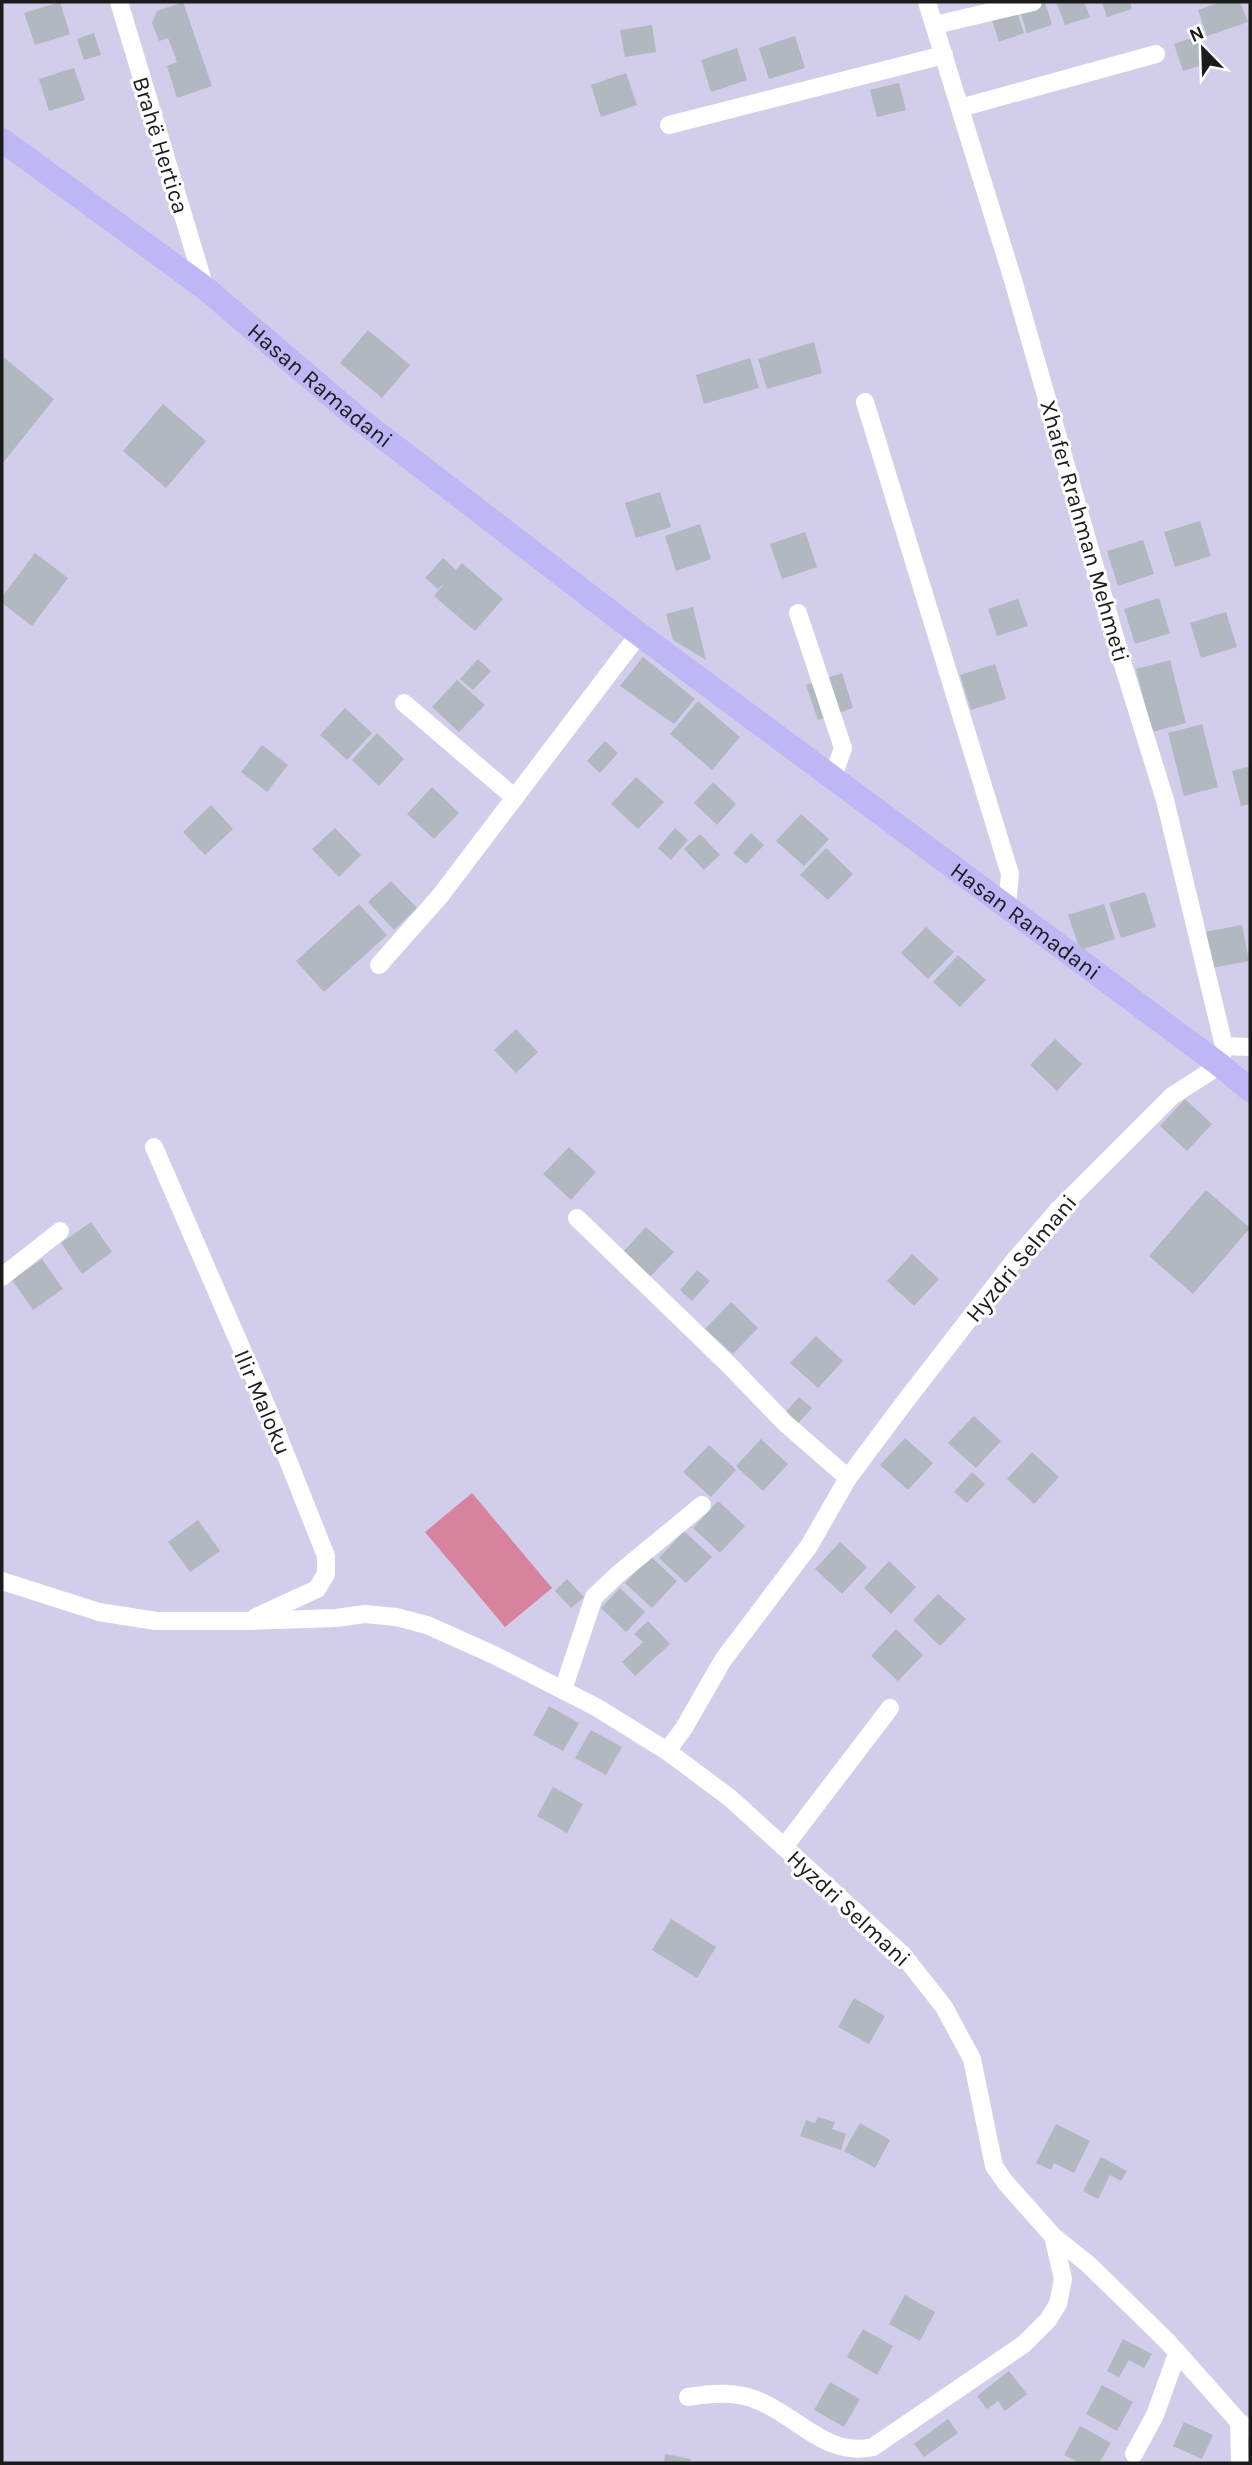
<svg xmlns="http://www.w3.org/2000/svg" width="1252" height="2465" font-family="Karla,sans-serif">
  <rect width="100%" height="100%" fill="#e1e4ec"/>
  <!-- farmland -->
  <rect fill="#d1cdeb" x="2" y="2" width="1248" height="2461"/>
  <!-- pitch -->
  <path fill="#d8839e" d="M472,1493L552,1588L505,1627L425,1532Z"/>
  <!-- building -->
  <g fill="#b1b8c0">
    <path d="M60,2L70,34L35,45L24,13Z"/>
    <path d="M183,2L212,86L177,98L167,66L177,62L168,38L159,41L152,23L157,11Z"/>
    <path d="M1029,2H1045L1052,25L1027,33L1018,5Z"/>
    <path d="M1056,2H1084L1090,17L1065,25Z"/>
    <path d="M1102,2H1130L1132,9L1107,17Z"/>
    <path d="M1220,2H1240L1248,22L1207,36L1198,10Z"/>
    <path d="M1015,6L1024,33L999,42L990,14Z"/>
    <path d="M652,25L656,52L625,57L620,30Z"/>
    <path d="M94,33L101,55L84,60L77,39Z"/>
    <path d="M1199,35L1208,63L1183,71L1174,44Z"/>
    <path d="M795,36L805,68L769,79L759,48Z"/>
    <path d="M737,48L747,80L711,92L701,60Z"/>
    <path d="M74,68L85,100L49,111L39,79Z"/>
    <path d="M626,73L637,105L601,117L591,85Z"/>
    <path d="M899,83L906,110L877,117L870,90Z"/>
    <path d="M368,330L410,365L382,398L340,363Z"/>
    <path d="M814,342L822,373L767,389L758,359Z"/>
    <path d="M2,356L54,399L2,464Z"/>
    <path d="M750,358L759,388L704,404L696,375Z"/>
    <path d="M163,404L206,441L166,488L123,451Z"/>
    <path d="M660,492L671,527L636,538L625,503Z"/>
    <path d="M1200,521L1211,556L1175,567L1164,532Z"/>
    <path d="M700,524L711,559L676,571L665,536Z"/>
    <path d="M805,532L817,567L782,579L770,544Z"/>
    <path d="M1143,540L1154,574L1118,586L1107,551Z"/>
    <path d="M35,553L68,578L32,626L2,603V597Z"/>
    <path d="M443,558L456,570L462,563L503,599L475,631L434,596L446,582L438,589L425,578Z"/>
    <path d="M1159,598L1170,633L1135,644L1124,609Z"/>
    <path d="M1018,599L1028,626L997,636L988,609Z"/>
    <path d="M693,607L706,660L673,640L666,614Z"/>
    <path d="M1226,612L1237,647L1201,658L1190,623Z"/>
    <path d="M643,657L695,699L674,724L620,686Z"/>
    <path d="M478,659L491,671L473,690L460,679Z"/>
    <path d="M1170,660L1186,723L1152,732L1136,669Z"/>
    <path d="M995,664L1006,699L971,710L960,675Z"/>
    <path d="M842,673L853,708L818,720L806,685Z"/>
    <path d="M457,680L485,705L459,732L432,707Z"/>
    <path d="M698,701L740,737L712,770L670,734Z"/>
    <path d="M345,708L372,733L347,760L320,735Z"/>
    <path d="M1202,724L1218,787L1184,796L1168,733Z"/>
    <path d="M377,733L404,759L379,786L352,760Z"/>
    <path d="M605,741L618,753L600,773L587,761Z"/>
    <path d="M262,745L288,765L267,792L241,772Z"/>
    <path d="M1250,766V804L1241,806L1232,771Z"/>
    <path d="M636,777L664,802L638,829L611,804Z"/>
    <path d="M713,782L736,804L717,825L694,803Z"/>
    <path d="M432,787L459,813L434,839L407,814Z"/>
    <path d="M211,805L233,829L205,855L183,832Z"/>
    <path d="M801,814L829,839L804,866L776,841Z"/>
    <path d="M335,828L361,855L339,877L312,849Z"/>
    <path d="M675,828L688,840L671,860L658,848Z"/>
    <path d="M751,833L764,845L746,864L733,853Z"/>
    <path d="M700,834L720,855L704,870L684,849Z"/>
    <path d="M826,848L853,874L828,900L800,875Z"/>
    <path d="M391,881L417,908L394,930L368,902Z"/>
    <path d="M1145,892L1156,927L1121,938L1109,903Z"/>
    <path d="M359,904L387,935L324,992L296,961Z"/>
    <path d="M1104,904L1115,939L1080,950L1068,915Z"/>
    <path d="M1242,925L1249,961L1212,968L1205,932Z"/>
    <path d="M926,927L954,952L928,979L901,953Z"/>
    <path d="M958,955L986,980L960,1007L933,982Z"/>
    <path d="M516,1029L538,1052L516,1073L494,1050Z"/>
    <path d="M1055,1039L1082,1064L1057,1091L1030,1065Z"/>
    <path d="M1185,1099L1212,1124L1187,1151L1160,1126Z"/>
    <path d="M569,1147L596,1172L571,1200L543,1174Z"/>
    <path d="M1206,1190L1250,1228L1193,1294L1149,1256Z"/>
    <path d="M91,1222L112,1252L82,1274L61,1243Z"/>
    <path d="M646,1227L674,1252L648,1279L621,1254Z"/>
    <path d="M912,1254L939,1279L914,1306L887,1281Z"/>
    <path d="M42,1259L63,1289L33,1310L12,1280Z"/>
    <path d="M697,1270L710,1281L692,1301L680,1290Z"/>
    <path d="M731,1302L758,1328L733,1354L705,1329Z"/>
    <path d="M816,1336L843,1361L818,1388L790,1363Z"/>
    <path d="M799,1397L812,1408L794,1428L781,1417Z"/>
    <path d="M974,1416L1001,1441L976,1468L948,1443Z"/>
    <path d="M905,1438L933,1463L908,1490L880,1465Z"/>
    <path d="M761,1439L788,1464L763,1491L736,1466Z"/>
    <path d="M709,1445L736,1470L711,1497L683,1472Z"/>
    <path d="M1032,1452L1059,1477L1034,1504L1007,1479Z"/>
    <path d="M972,1472L985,1484L967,1503L954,1492Z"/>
    <path d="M718,1501L745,1526L720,1553L693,1528Z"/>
    <path d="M198,1520L220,1551L190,1572L168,1542Z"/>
    <path d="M684,1531L712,1557L686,1583L659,1558Z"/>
    <path d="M840,1542L867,1567L842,1594L815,1569Z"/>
    <path d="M650,1556L677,1581L652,1608L625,1583Z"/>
    <path d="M889,1561L916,1587L891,1614L864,1588Z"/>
    <path d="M567,1579L584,1597L571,1608L555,1591Z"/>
    <path d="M620,1588L645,1612L626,1632L601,1608Z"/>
    <path d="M938,1594L966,1619L940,1646L913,1620Z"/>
    <path d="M648,1621L670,1644L635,1676L622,1662L643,1642L634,1634Z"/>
    <path d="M896,1629L923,1655L898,1681L871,1656Z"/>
    <path d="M549,1706L579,1723L563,1751L533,1735Z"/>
    <path d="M591,1730L622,1747L606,1775L575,1758Z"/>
    <path d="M553,1787L583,1804L567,1833L537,1816Z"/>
    <path d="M671,1919L716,1947L697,1978L652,1950Z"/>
    <path d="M854,1998L885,2016L869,2044L838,2027Z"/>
    <path d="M818,2117L835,2122L832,2129L846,2134L841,2150L800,2136L806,2120L815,2123Z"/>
    <path d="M860,2123L890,2140L875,2168L844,2151Z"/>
    <path d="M1056,2124L1090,2141L1074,2173L1054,2163L1051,2170L1036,2163Z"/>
    <path d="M1101,2157L1127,2171L1121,2181L1110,2175L1098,2199L1083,2191Z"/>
    <path d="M905,2295L935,2312L920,2341L889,2324Z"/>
    <path d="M863,2329L893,2346L877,2375L847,2357Z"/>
    <path d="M1123,2339L1152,2354L1144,2368L1129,2360L1119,2377L1107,2371Z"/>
    <path d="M1009,2371L1027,2394L1005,2411L998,2401L987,2409L977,2396Z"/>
    <path d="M830,2382L860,2399L844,2427L814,2410Z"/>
    <path d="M1102,2385L1133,2402L1117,2431L1086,2414Z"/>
    <path d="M948,2419L958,2433L924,2457L914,2444Z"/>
    <path d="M1184,2422L1213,2435L1202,2459L1173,2446Z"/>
    <path d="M1080,2426L1111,2443L1099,2463H1080L1064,2455Z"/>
    <path d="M665,2454L691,2459L690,2463H664Z"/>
  </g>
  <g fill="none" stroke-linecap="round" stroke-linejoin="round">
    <!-- street -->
    <g stroke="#fff" stroke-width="18">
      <path d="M119,2L205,288"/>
      <path d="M935,25L1033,2"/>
      <path d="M960,108L1156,54"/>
      <path d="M669,125L944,55"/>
      <path d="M865,402L1010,874L1007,906"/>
      <path d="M798,613L843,748L833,777"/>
      <path d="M404,703L515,798"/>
      <path d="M379,965L440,896L639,634"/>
      <path d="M1224,1046L1250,1047"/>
      <path d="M154,1147L266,1405L326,1556V1574L317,1589L256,1617"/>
      <path d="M577,1218L728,1364L785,1423L848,1478"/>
      <path d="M2,1277L60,1231"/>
      <path d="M2,1581L99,1612L156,1621H249L336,1618L365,1614L396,1617L427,1625L494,1655L596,1707L667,1751L730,1798L903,1955L944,2007L972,2059L994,2166L1005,2182L1053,2236L1088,2264L1168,2342L1239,2422L1250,2429"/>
      <path d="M563,1690L594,1597L617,1575L702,1505"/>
      <path d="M667,1751L684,1728L723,1660L809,1546L848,1478L904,1403L1014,1261L1059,1209L1172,1096L1220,1065L1224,1046L1165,800L1120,655L1013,280L927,2"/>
      <path d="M784,1847L890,1708"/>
      <path d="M688,2397C712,2393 737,2391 759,2401C798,2417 828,2458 873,2447L1024,2344L1048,2320L1058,2304L1063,2279L1053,2236"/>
      <path d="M1239,2422L1240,2463"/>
      <path d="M1134,2454L1155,2415L1177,2354"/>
    </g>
    <!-- secondary -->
    <path stroke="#beb6f5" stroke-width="24" id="s1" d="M2,140L205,288L354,415L639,634L1220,1065L1250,1090"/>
  </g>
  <g text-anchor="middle" stroke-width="6" stroke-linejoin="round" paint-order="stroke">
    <!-- street labels -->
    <g font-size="23" fill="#1b1b1b" stroke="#fff">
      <text transform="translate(161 145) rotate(73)" y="8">Brahë Hertica</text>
      <text dy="8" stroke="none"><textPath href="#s1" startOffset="402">Hasan Ramadani</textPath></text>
      <text transform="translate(1085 531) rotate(74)" y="8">Xhafer Rrahman Mehmeti</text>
      <text dy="8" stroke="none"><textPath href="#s1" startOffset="1288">Hasan Ramadani</textPath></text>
      <text transform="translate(1021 1258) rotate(-50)" y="8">Hyzdri Selmani</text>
      <text transform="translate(263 1402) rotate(67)" y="8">Ilir Maloku</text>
      <text transform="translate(849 1908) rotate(43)" y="8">Hyzdri Selmani</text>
    </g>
  </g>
  <!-- border -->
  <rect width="1252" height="2465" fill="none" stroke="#1b1b1b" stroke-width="7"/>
  <!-- north arrow -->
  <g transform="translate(1203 49) rotate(337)" stroke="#ffffff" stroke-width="5" paint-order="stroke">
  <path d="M0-5L12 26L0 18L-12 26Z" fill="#1b1b1b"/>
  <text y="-10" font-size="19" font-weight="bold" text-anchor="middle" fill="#1b1b1b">N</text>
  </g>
</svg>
